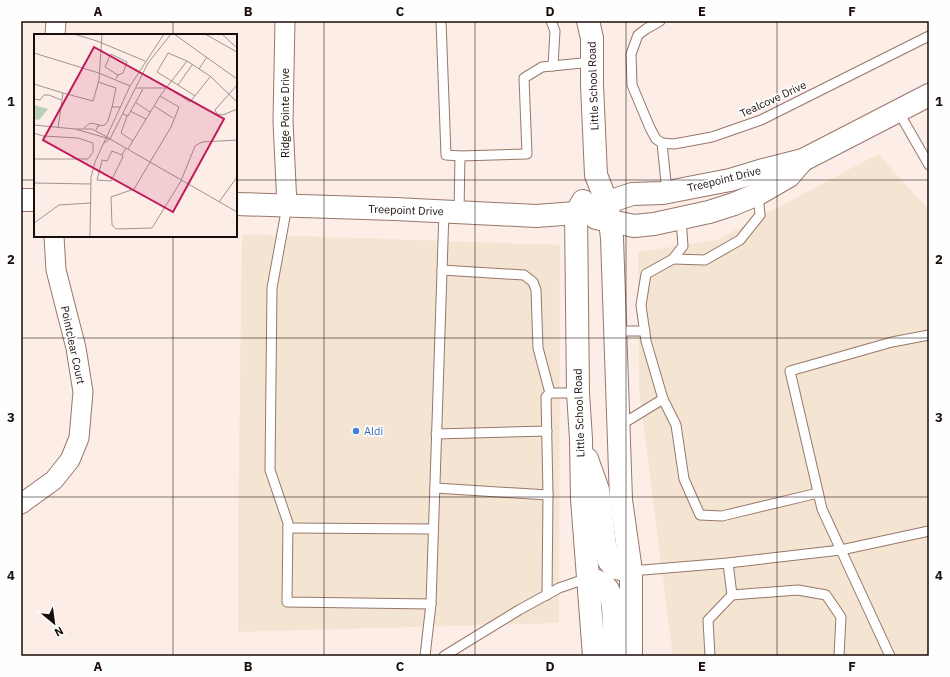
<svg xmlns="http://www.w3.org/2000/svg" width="950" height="677" font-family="'IBM Plex Sans',sans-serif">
  <rect width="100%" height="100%" fill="#fcede7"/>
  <!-- commercial -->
  <g fill="#f4e4d2">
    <path d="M878,154L929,210V656H673L639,390L638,252L717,240Z"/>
    <path d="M242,234L560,245L559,623L238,632V534Z"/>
  </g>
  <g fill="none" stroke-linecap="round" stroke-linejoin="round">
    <!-- lane casing -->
    <g stroke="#98776a" stroke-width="11">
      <g id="lane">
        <path d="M441,21L446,155L460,156"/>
        <path d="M551,21L555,31L553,66"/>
        <path d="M660,21L646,29L638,35L631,54L632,85L650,128L656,139L662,143L674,144L712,137L761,120L929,36"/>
        <path d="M898,111L929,165"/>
        <path d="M662,143L667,192"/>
        <path d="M287,206L272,288L270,470L288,523L287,602L431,604"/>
        <path d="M459,212L460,156L527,154L524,78L542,67L592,62"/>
        <path d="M673,259L705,260L740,240L760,215L758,194"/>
        <path d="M442,270L524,275L533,282L536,290L538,348L550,393"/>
        <path d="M615,331H645"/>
        <path d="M663,399L646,341L641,305L646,274L673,259L683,246L681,219"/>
        <path d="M619,426L663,399L676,425L684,479L700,515L722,516L818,493"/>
        <path d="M436,434L547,431"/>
        <path d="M435,488L548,495"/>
        <path d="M288,528L433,529"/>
        <path d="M728,563L732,595"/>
        <path d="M631,571L728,563L841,550L929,531"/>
        <path d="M547,595L548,495L546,397L550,393H578"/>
        <path d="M425,656L431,604L444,211"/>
        <path d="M444,656L519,610L559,588L588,578"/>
        <path d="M710,656L708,620L732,595L798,590L826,595L841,617L839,656"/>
        <path d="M890,656L822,509L790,371L892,342L929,335"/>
      </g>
    </g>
    <!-- street casing -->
    <g stroke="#98776a" stroke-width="21">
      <g id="street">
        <path d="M285,21L283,121L287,206"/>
        <path d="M55,35L56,21"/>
        <path d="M21,504L54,480L70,460L79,438L83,392L76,348L56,270L54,236"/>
      </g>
    </g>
    <!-- secondary casing -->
    <g stroke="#98776a" stroke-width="24">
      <g id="secondary">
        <path d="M588,21L592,38V85L596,175L607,203L610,221L612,238L621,500L631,571V656"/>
        <path d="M21,200H35"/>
        <path d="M583,201L576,213L578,393L581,439L582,499L594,656"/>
        <path d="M236,204L395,209L536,216L576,213L632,194L663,193L704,185L730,180L763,170L803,160L929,95"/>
        <path d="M596,218L634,226L654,224L709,212L734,204L758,194L789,176L801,162"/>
        <path d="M587,459L598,490L605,545L609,561L615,568L631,571"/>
        <path d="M588,578C594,580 600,581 605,586C618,598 613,639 612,656"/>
      </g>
    </g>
    <!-- lane -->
    <use href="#lane" stroke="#fff" stroke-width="9"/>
    <!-- street -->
    <use href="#street" stroke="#fff" stroke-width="19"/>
    <!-- secondary -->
    <use href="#secondary" stroke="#fff" stroke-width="22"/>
  </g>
  <!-- grid -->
  <path fill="none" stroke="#180d08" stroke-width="1" stroke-opacity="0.55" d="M173,21V35M324,21V656M475,21V656M626,21V656M777,21V656M21,180H35M236,180H929M173,236V656M21,338H929M21,497H929"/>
  <!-- markers -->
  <circle fill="#3f7fe0" stroke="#fefefe" stroke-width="1.5" cx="356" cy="431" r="4"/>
  <g text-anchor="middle" stroke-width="3.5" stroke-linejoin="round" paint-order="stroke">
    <!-- street labels -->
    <g font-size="11" fill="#180d08" stroke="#fefefe">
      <text transform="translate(593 86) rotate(-92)" y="4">Little School Road</text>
      <text transform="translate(773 99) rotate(-25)" y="4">Tealcove Drive</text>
      <text transform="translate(285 113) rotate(-90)" y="4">Ridge Pointe Drive</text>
      <text transform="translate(724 179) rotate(-14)" y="4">Treepoint Drive</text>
      <text transform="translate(406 210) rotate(2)" y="4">Treepoint Drive</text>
      <text transform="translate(73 345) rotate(78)" y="4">Pointclear Court</text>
      <text transform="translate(579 413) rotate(-92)" y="4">Little School Road</text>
    </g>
    <!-- shop labels -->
    <g font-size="11" fill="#366cbe" stroke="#fefefe" text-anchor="start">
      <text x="364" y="435">Aldi</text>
    </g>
  </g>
  <!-- overview -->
  <g transform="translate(34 34)">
    <rect width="203" height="203" fill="#fcede7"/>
    <path d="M0,71L14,75L5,86L0,85Z" fill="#b7d1b7"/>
    <path fill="none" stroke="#a1938e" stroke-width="1" d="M40,0L63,7L111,27M140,0L203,45M171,0L203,18M188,0L203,14M0,19L65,39L96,52M153,27L134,19L123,38L144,51L158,31M165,35L173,23M82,45L84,41L89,39L93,28L77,20L71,33L84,41M64,48L82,54L78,73H86M0,50L29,59M144,51L161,62M203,51L181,76L183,80L189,81L203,75M133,53L156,68L176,43M102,54H131M126,62L145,73L137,93L100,155L77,163L78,191L82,195L118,194L147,147L161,112L168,108L203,106M0,65L6,66L10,61H15L27,66M101,68L116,78M120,72L139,84M96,77L112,85M89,80L94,82L109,55M93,82L87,99L99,107M0,91L41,95L76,105L203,178M24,94L29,59L59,67L65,46L68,0M50,94L56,89L66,91M42,95H58L75,104M62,96L64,92L71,91L74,87L78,73M0,99L9,102L44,104L59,109V118L54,125H0M70,109L76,105L114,29L137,0M94,115L126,62L153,27L176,42L203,68M67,126L73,127L78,117L88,121L92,114M68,127L63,146L77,147L89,123L88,121M0,149L57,150M185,168L203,143M0,189L25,171L57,169M56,203L57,143L61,128L96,52L130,0"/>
    <path fill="#c2185b" fill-opacity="0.15" stroke="#c2185b" stroke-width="2" d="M60,13L190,85L139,178L9,106Z"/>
    <rect width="203" height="203" fill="none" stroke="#180d08" stroke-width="2"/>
  </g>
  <!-- border -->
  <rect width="950" height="677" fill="none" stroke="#fefefe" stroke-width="44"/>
  <!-- north arrow -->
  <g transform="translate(54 623) rotate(151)" stroke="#fefefe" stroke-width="3" paint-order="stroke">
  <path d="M0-3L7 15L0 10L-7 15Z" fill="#180d08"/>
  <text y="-6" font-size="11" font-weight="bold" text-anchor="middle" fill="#180d08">N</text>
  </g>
  <rect x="22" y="22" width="906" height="633" fill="none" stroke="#180d08" stroke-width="1.5"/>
  <g font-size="13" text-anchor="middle" font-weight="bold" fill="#180d08">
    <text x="98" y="16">A</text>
    <text x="248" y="16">B</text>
    <text x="400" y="16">C</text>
    <text x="550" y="16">D</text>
    <text x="702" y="16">E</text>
    <text x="852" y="16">F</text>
    <text x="11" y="106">1</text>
    <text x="939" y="106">1</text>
    <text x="11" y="264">2</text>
    <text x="939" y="264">2</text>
    <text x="11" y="422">3</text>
    <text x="939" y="422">3</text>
    <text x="11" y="580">4</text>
    <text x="939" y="580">4</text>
    <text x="98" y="671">A</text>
    <text x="248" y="671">B</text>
    <text x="400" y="671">C</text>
    <text x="550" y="671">D</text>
    <text x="702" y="671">E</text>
    <text x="852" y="671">F</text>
  </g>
</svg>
